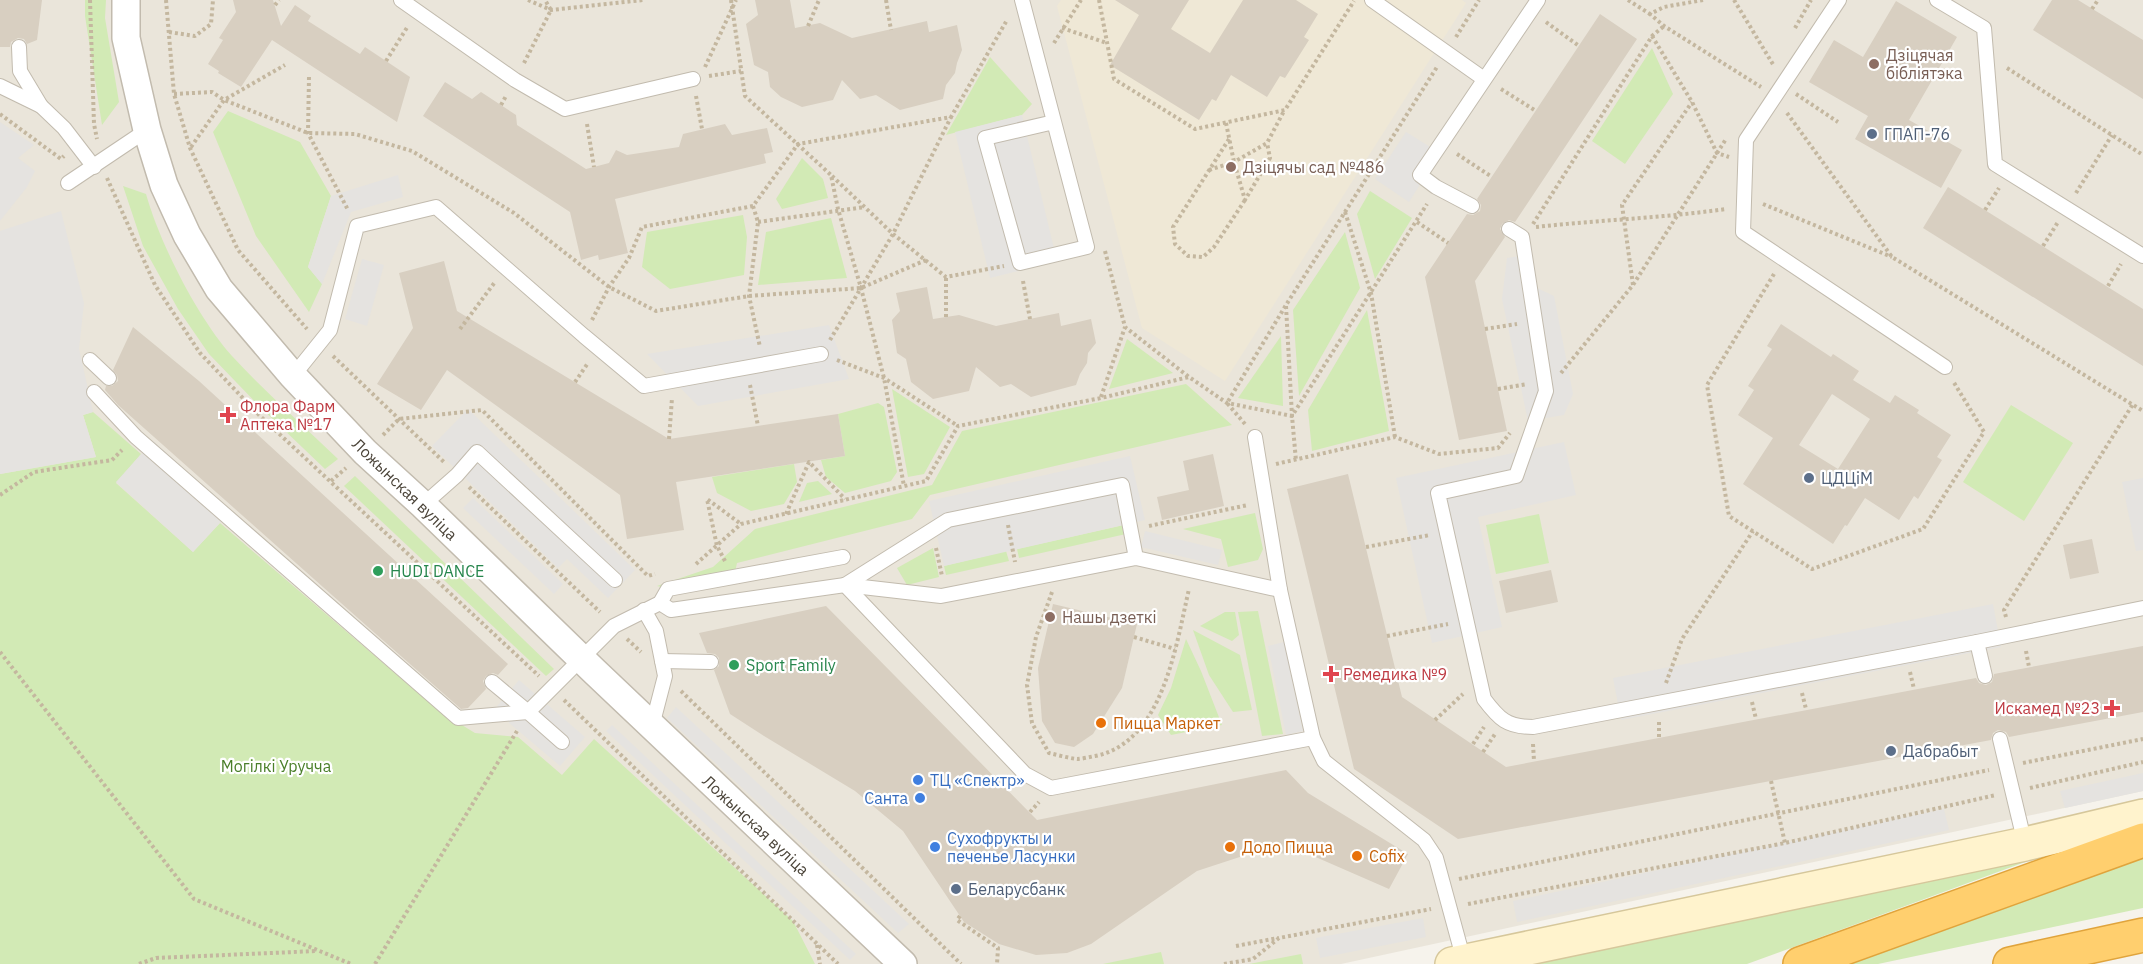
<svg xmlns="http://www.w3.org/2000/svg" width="2143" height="964" font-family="'IBM Plex Sans',sans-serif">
  <rect width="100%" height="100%" fill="#f6f3ec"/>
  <!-- residential -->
  <path fill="#eae5da" d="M0,0H2143V791L1341,964H0Z"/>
  <!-- education -->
  <path fill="#efe8d6" d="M1061,0H1462L1466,3L1225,381L1142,328L1057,6Z"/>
  <!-- green -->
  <g fill="#d2eab5">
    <path d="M85,0H106L105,18L119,102L102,125L85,16Z"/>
    <path d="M1652,48L1673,94L1625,164L1592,141Z"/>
    <path d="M990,57L1032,104L1022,115L946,135Z"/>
    <path d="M228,111L300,142L331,196L308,267L322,284L309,312L256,236L213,132Z"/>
    <path d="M802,158L823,179L828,198L782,209L776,199Z"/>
    <path d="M123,186L146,194C160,244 198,318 232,356C265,392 303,425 338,459L325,469L260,407L209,354L178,309L143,246Z"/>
    <path d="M1370,191L1412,218L1375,279L1357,214Z"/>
    <path d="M743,215L747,237L744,275L670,289L642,267L647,232Z"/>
    <path d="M831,218L847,278L758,285L766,232Z"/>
    <path d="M1345,232L1360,288L1299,396L1293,310Z"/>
    <path d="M1367,310L1389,431L1312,451L1308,410Z"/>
    <path d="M1281,336L1283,406L1238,398Z"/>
    <path d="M1127,339L1173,373L1109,389Z"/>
    <path d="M1186,384L1232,425L930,495L912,519L737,563L735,572L670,589L657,586L713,567L755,529L932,485L962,431Z"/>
    <path d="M892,389L950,427L924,474L908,477Z"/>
    <path d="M878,403L884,407L897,472L891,481L845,493L826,477L821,460L845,456L838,414Z"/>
    <path d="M2011,405L2073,443L2024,521L1963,482Z"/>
    <path d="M93,412L141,454L116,483L193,552L220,523L439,711L475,733L518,737L562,775L594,739L793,921L815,964H0V474L96,457L83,415Z"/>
    <path d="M794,464L797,482L784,504L751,511L717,493L712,477Z"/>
    <path d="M355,476L554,669L546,676L344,486Z"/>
    <path d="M818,481L832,494L799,502L807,483Z"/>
    <path d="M1255,513L1263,549L1258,560L1228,567L1221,539L1183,529Z"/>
    <path d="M1539,514L1549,563L1496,574L1486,525Z"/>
    <path d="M1124,525L1126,534L1019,558L1017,549Z"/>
    <path d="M933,548L939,577L907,585L897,568Z"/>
    <path d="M1006,551L1009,561L946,575L944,566Z"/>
    <path d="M1258,611L1283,734L1262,736L1238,612Z"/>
    <path d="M1225,612H1235L1239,635L1232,641L1200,626Z"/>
    <path d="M1193,630L1240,655L1252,710L1233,712L1209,675Z"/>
    <path d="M1186,639L1201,671L1222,725L1171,735L1158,715L1171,688Z"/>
    <path d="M2121,827L1747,964H1524Z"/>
    <path d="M2143,852V908L1878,964H1830Z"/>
    <path d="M1161,952L1164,964H1103Z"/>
    <path d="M1301,954L1303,964H1249Z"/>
  </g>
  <!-- parking -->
  <g fill="#e5e3e0">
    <path d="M1022,115L1057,261L990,278L955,132Z"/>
    <path d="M0,122L34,145L18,158L35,171L27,187L0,221Z"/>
    <path d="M1406,132L1440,153L1409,202L1375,179Z"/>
    <path d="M398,175L403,197L351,212L322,284L308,267L331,196Z"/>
    <path d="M61,211L84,303L79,349L93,412L83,415L96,457L0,474V231Z"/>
    <path d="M1532,254L1537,288L1554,296L1573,394L1564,415L1528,421L1502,299L1507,258Z"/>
    <path d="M362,259L384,265L367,326L345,319Z"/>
    <path d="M829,325L849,379L698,406L647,354Z"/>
    <path d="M468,409L635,570L608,598L567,559L558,568L432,446Z"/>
    <path d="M153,441L231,511L193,552L116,482Z"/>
    <path d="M1564,442L1576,495L1478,517L1502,627L1432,643L1396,478Z"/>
    <path d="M1130,456L1145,520L944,566L929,501Z"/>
    <path d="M2143,478V550L2136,551L2122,482Z"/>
    <path d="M473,498L563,584L554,594L463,508Z"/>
    <path d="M1145,531L1222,550L1218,565L1141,547Z"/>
    <path d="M1993,604L2001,647L1621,720L1613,678Z"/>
    <path d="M1284,642L1303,731L1286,735L1268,646Z"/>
    <path d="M519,680L585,737L560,766L494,710Z"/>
    <path d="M676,707L909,924L898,933L667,718Z"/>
    <path d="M612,725L856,954L850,960L606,731Z"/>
    <path d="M2143,773V791L2065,808L2060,791Z"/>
    <path d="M1944,809L1949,830L1517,922L1513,901Z"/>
    <path d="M1423,918L1426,937L1320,958L1316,938Z"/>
  </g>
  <!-- building -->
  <g fill="#d8cfc1" fill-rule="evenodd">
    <path d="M0,0H42L37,40L27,44L24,39L18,38L11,42L10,47H0Z"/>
    <path d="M233,0H273L281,26L295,5L311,16L308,21L360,54L365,47L410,77L397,122L272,40L241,87L218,73L219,71L208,64L223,40L219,38L236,12Z"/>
    <path d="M755,0H790L795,28L820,23L852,38L927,21L929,32L957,25L962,50L957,63L955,73L946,85L943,99L900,110L876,95L860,99L842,80L833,100L802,107L781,97L770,87L768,72L754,65L746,24L758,15Z"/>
    <path d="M1115,0H1189L1171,29L1210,53L1243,0H1296L1318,14L1304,37L1309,40L1285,78L1280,76L1267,97L1231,75L1216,101L1212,99L1199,120L1110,65L1139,15Z"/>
    <path d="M2052,0H2078L2143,40V99L2033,30Z"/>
    <path d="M1896,1L1957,37L1909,120L1962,150L1941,188L1855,139L1868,116L1809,82L1834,40L1863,57Z"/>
    <path d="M1600,14L1637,39L1515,222L1509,220L1502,224L1500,229L1505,237L1475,281L1507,431L1459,440L1425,277L1467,214L1473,215L1480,211L1481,205L1477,199Z"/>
    <path d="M445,82L472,99L481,92L516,115L517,125L586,169L609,163L616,150L627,155L679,147L683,134L725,124L732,135L767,128L773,152L764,154L766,163L615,199L628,253L599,260L598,255L581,260L570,212L423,116Z"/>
    <path d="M1948,187L2143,309V366L1923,228Z"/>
    <path d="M444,261L457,311L669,439L838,414L845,456L676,482L684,530L627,539L620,495L447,370L421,410L377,384L413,328L399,273Z"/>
    <path d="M927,287L933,319L959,315L996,326L1059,313L1061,326L1091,319L1096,343L1088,353L1087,363L1080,374L1076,385L1031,397L1011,384L1000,387L976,367L969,391L933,399L911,382L906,359L897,353L892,320L900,311L896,293Z"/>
    <path d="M1781,324L1831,357L1833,354L1859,371L1853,380L1890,403L1895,395L1919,410L1917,413L1951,435L1937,457L1942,460L1918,499L1914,496L1899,520L1865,498L1847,526L1845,525L1833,544L1743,484L1773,438L1738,415L1754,390L1748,386L1772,349L1767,346ZM1832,394L1870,419L1838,469L1799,445Z"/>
    <path d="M133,327L199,381L508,664L498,675L493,673L486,676L483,681L486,689L468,708L461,709L377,635L118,405L105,390L106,386H112L118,381L117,375L113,370Z"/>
    <path d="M1213,454L1224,506L1162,520L1157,497L1189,490L1183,461Z"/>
    <path d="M1348,474L1402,697L1506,767L1976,678L1979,683L1986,685L1992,682L1994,674L2143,646V712L2009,737L2006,732L1998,730L1993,733L1991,740L1458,839L1354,769L1287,489Z"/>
    <path d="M2092,539L2099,573L2070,579L2063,545Z"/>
    <path d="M1551,570L1558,602L1506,613L1499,581Z"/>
    <path d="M1053,604L1137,624L1122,688L1093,734L1074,747L1055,743L1042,721L1038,668Z"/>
    <path d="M826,606L1037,820L1286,770L1308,793L1408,854L1389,889L1311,855L1255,852L1197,871L1091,944L1067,953L1036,955L999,944L964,922L903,831L855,791L764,736L730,714L714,670L719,666V658L715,654L707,653L699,633Z"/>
  </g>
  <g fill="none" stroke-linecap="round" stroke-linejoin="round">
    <!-- lane casing -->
    <g stroke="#c2bbae" stroke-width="16">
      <g id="lane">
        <path d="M401,0L515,80L565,109L693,79"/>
        <path d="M1022,0L1087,247L1020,263L985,138L1054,122"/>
        <path d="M1372,0L1484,79"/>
        <path d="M1839,0L1746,140L1743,232L1945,367"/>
        <path d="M1937,0L1984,28L1995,164L2143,256"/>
        <path d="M19,47L20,71L41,106L64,128L94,167"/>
        <path d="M0,86L41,106"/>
        <path d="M68,183L147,130"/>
        <path d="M1472,206L1436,187L1420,175L1538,0"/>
        <path d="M1509,229L1522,237L1546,391L1516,476L1438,493L1484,699C1499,719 1507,727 1533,727L1977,642L2143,608"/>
        <path d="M90,360L109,378"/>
        <path d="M293,376L330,330L357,226L436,207L584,336L644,386L821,354"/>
        <path d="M94,392L136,437L458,718L528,712"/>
        <path d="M1255,437L1280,590L1313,738L1324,761L1424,840L1436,858L1464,961"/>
        <path d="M423,505L457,475L477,452L615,580"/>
        <path d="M845,585L1025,774L1051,788L1313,738"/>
        <path d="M845,585L948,520L1122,485L1136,558"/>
        <path d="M660,603L671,610L845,585L941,596L1136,558L1280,590"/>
        <path d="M644,610L656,631L665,676L652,726"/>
        <path d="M1977,642L1985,676"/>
        <path d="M662,661L711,662"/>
        <path d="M492,682L528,712"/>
        <path d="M2000,739L2025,844"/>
        <path d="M562,742L528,712L614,626L660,603L668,589L843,557"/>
      </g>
    </g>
    <!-- street casing -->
    <g stroke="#c2bbae" stroke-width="30">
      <path id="street" d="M126,0V38L147,130L164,185L187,235L219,289L293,376L365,452L423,505L594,671L903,964"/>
    </g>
    <!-- secondary casing -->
    <g stroke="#d6c79b" stroke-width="36">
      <path id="secondary" d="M1452,964L2025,844L2143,816"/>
    </g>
    <!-- highway casing -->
    <g stroke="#e0a43c" stroke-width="36">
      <g id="highway">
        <path d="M1800,964L2143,840"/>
        <path d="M2010,964L2143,935"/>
      </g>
    </g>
    <!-- path -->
    <g stroke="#c4b79f" stroke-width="4" stroke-dasharray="3 3" stroke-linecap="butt">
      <path d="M90,0L94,124L97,139"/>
      <path d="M166,0L174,94L190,148L238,250L307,329"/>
      <path d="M528,0L551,10L643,0"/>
      <path d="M731,0L745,96L831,175L838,209L861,288L884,378L904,486"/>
      <path d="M886,0L891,30"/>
      <path d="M1099,0L1114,79L1195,129L1285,110L1354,1"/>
      <path d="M1628,0L1650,14"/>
      <path d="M1703,0L1664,7L1650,14L1664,26L1761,87"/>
      <path d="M1734,0L1774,66"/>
      <path d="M275,5L279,0"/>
      <path d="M2092,9L2098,0"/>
      <path d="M1546,22L1579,46"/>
      <path d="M808,26L819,0"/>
      <path d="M1062,28L1107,43"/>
      <path d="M1795,28L1811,0"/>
      <path d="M169,32L195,36L211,24L213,0"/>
      <path d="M1652,36L1692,102L1717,153L1729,157"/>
      <path d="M1456,37L1479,0"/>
      <path d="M1054,43L1081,0"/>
      <path d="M386,61L408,26"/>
      <path d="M524,63L551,10L545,0"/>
      <path d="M705,67L736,0"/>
      <path d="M2007,68L2143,155"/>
      <path d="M709,76L741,71"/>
      <path d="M309,77L308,133L348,210"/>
      <path d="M1501,89L1536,111"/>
      <path d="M174,94L212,92L224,100L308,133L355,134L412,151L514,213L609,287L656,311L749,296L861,288L926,260"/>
      <path d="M1796,94L1838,122"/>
      <path d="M696,96L702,129"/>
      <path d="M501,105L506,96"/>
      <path d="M1787,113L1892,257L2143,411"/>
      <path d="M0,114L61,159L64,156"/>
      <path d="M1226,123L1234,162L1245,200L1270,158L1267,143"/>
      <path d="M587,124L594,167"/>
      <path d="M1229,139L1173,227L1175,244L1188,256L1203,257L1214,247L1245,200"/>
      <path d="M191,147L224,100L285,65"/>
      <path d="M1457,154L1492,177"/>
      <path d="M1209,170L1234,162L1267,143L1284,111"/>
      <path d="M832,176L893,234L946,277L1004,266"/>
      <path d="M107,178L155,285L200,353L260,416L539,676"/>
      <path d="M2076,193L2112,135"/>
      <path d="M1763,204L1892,257"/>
      <path d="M753,206L758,222L749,296L760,347"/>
      <path d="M1985,210L1999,188"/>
      <path d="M1345,212L1371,293L1395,437"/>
      <path d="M758,222L865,207"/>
      <path d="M1417,222L1448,243"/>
      <path d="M1533,224L1652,36L1664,26"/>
      <path d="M1536,227C1599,220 1663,218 1726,209"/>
      <path d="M2043,246L2058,222"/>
      <path d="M1105,251L1125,327L1189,377L1227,403L1292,416L1296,461"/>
      <path d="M1774,274L1707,385L1729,516L1812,569L1923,529L1984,432L1953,381"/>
      <path d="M1023,281L1030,319"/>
      <path d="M1633,285L1622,205L1692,102"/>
      <path d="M2108,286L2121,264"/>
      <path d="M1286,306L1292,416L1427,204"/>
      <path d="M946,317V277"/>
      <path d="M592,320L609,287L629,258L642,227L753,206L798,144L951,117L1007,20"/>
      <path d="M460,329L495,282"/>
      <path d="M1485,329L1517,324"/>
      <path d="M830,340L893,234L951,117"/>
      <path d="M333,356L445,463"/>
      <path d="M837,360L884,378L958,426"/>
      <path d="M1561,373L1633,285L1726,139"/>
      <path d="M575,382L588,363"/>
      <path d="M750,385L758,426"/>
      <path d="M1498,389L1527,384"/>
      <path d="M1101,397L1125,327"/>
      <path d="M1245,424L1227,403L1286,305L1437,67"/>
      <path d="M383,435L399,419L482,410L648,576L655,574"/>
      <path d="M669,439L672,398"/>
      <path d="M1276,464L1395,437L1439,454L1498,448L1510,433"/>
      <path d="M331,481L346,468"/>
      <path d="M469,487L600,612"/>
      <path d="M0,495L34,472L112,460L122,450"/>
      <path d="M786,514L809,462L845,499"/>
      <path d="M1008,525L1015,562"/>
      <path d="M1149,526L1248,505"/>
      <path d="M1366,547L1430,535"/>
      <path d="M936,548L942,576"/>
      <path d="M725,561L717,546L707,499L741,524"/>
      <path d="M696,564L741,524L926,481L958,426L1101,398L1189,377"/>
      <path d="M1052,592L1036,637L1027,685L1032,723L1049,753C1058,755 1068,758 1077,759C1082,759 1089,757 1095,756C1163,743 1176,645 1189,589"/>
      <path d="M2006,617L2004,610L2133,404"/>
      <path d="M1387,636L1448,624"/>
      <path d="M1134,637L1175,649"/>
      <path d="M627,639L641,652"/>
      <path d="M2026,651L2029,667"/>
      <path d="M0,652L194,899L351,964"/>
      <path d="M1910,672L1914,689"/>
      <path d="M1666,683L1682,639L1753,531"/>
      <path d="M681,691L961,964"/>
      <path d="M1802,693L1806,709"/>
      <path d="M564,700L838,964"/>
      <path d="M1752,702L1756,719"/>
      <path d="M1435,720L1463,694"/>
      <path d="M1659,737V722"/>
      <path d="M1473,744L1484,727"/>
      <path d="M1533,744L1534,761"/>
      <path d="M1483,752L1495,734"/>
      <path d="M2023,763L2143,739"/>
      <path d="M1771,781L1785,843"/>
      <path d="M2030,788L2143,762"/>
      <path d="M1030,812L1039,802"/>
      <path d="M1459,879L1989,770"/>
      <path d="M1468,904L1785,843L1996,795"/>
      <path d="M960,916L957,920L998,948L997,964"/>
      <path d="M817,945L820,964"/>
      <path d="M1236,946L1278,938"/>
      <path d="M139,964L156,958L317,951"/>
      <path d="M375,964L517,731"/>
      <path d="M1224,964L1253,959L1279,938L1431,909"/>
    </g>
    <!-- lane -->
    <use href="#lane" stroke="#fff" stroke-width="14"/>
    <!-- street -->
    <use href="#street" stroke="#fff" stroke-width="27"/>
    <!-- secondary -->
    <use href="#secondary" stroke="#fff3cd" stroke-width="33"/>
    <!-- highway -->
    <use href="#highway" stroke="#ffcf6e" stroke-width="33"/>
  </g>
  <!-- markers -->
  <g fill="#8d6e63" stroke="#fff" stroke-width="2">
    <circle cx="1874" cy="64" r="6"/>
    <circle cx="1231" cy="167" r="6"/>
    <circle cx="1050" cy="617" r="6"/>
  </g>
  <g fill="#5c6f8a" stroke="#fff" stroke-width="2">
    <circle cx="1872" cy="134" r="6"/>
    <circle cx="1809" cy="478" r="6"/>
    <circle cx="1891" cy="751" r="6"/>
    <circle cx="956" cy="889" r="6"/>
  </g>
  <g fill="#e0444e" stroke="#fff" stroke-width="2">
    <path d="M225 406h6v6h6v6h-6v6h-6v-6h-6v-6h6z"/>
    <path d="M1328 665h6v6h6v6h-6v6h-6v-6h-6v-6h6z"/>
    <path d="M2109 699h6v6h6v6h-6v6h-6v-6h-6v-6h6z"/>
  </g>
  <g fill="#2e9e5b" stroke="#fff" stroke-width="2">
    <circle cx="378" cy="571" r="6"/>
    <circle cx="734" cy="665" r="6"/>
  </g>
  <g fill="#e8710a" stroke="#fff" stroke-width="2">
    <circle cx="1101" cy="723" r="6"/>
    <circle cx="1230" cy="847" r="6"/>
    <circle cx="1357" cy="856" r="6"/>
  </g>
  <g fill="#3f7fe0" stroke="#fff" stroke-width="2">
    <circle cx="918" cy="780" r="6"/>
    <circle cx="920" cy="798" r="6"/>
    <circle cx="935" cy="847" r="6"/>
  </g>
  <g text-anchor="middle" stroke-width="4.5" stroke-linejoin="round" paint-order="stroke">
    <!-- education labels -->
    <g font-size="16" fill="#785e54" stroke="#fff" text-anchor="start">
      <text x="1886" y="61">Дзіцячая<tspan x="1886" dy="18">бібліятэка</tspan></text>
      <text x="1243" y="173">Дзіцячы сад №486</text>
      <text x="1062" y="623">Нашы дзеткі</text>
    </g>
    <!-- service labels -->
    <g font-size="16" fill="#4e5e75" stroke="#fff" text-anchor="start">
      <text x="1884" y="140">ГПАП-76</text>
      <text x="1821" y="484">ЦДЦіМ</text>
      <text x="1903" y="757">Дабрабыт</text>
      <text x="968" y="895">Беларусбанк</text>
    </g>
    <!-- health labels -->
    <g font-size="16" fill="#be3a42" stroke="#fff" text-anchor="start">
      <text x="240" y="412">Флора Фарм<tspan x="240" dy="18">Аптека №17</tspan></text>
      <text x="1343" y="680">Ремедика №9</text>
      <text x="2100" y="714" text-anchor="end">Искамед №23</text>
    </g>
    <!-- street labels -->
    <g font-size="16" fill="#4b4439" stroke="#fff">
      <text transform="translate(405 489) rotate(44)" y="6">Ложынская вуліца</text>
      <text transform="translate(756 825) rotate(43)" y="6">Ложынская вуліца</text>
    </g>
    <!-- leisure labels -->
    <g font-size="16" fill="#27864d" stroke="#fff" text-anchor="start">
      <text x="390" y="577">HUDI DANCE</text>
      <text x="746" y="671">Sport Family</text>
    </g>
    <!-- food labels -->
    <g font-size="16" fill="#c56008" stroke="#fff" text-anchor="start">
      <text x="1113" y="729">Пицца Маркет</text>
      <text x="1242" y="853">Додо Пицца</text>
      <text x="1369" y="862">Cofix</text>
    </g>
    <!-- park labels -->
    <g font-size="16" fill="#4a7f2a" stroke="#fff">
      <text x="276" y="772">Могілкі Уручча</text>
    </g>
    <!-- shop labels -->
    <g font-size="16" fill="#366cbe" stroke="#fff" text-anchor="start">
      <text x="930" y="786">ТЦ «Спектр»</text>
      <text x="908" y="804" text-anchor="end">Санта</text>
      <text x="947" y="844">Сухофрукты и<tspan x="947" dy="18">печенье Ласунки</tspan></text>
    </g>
  </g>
</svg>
